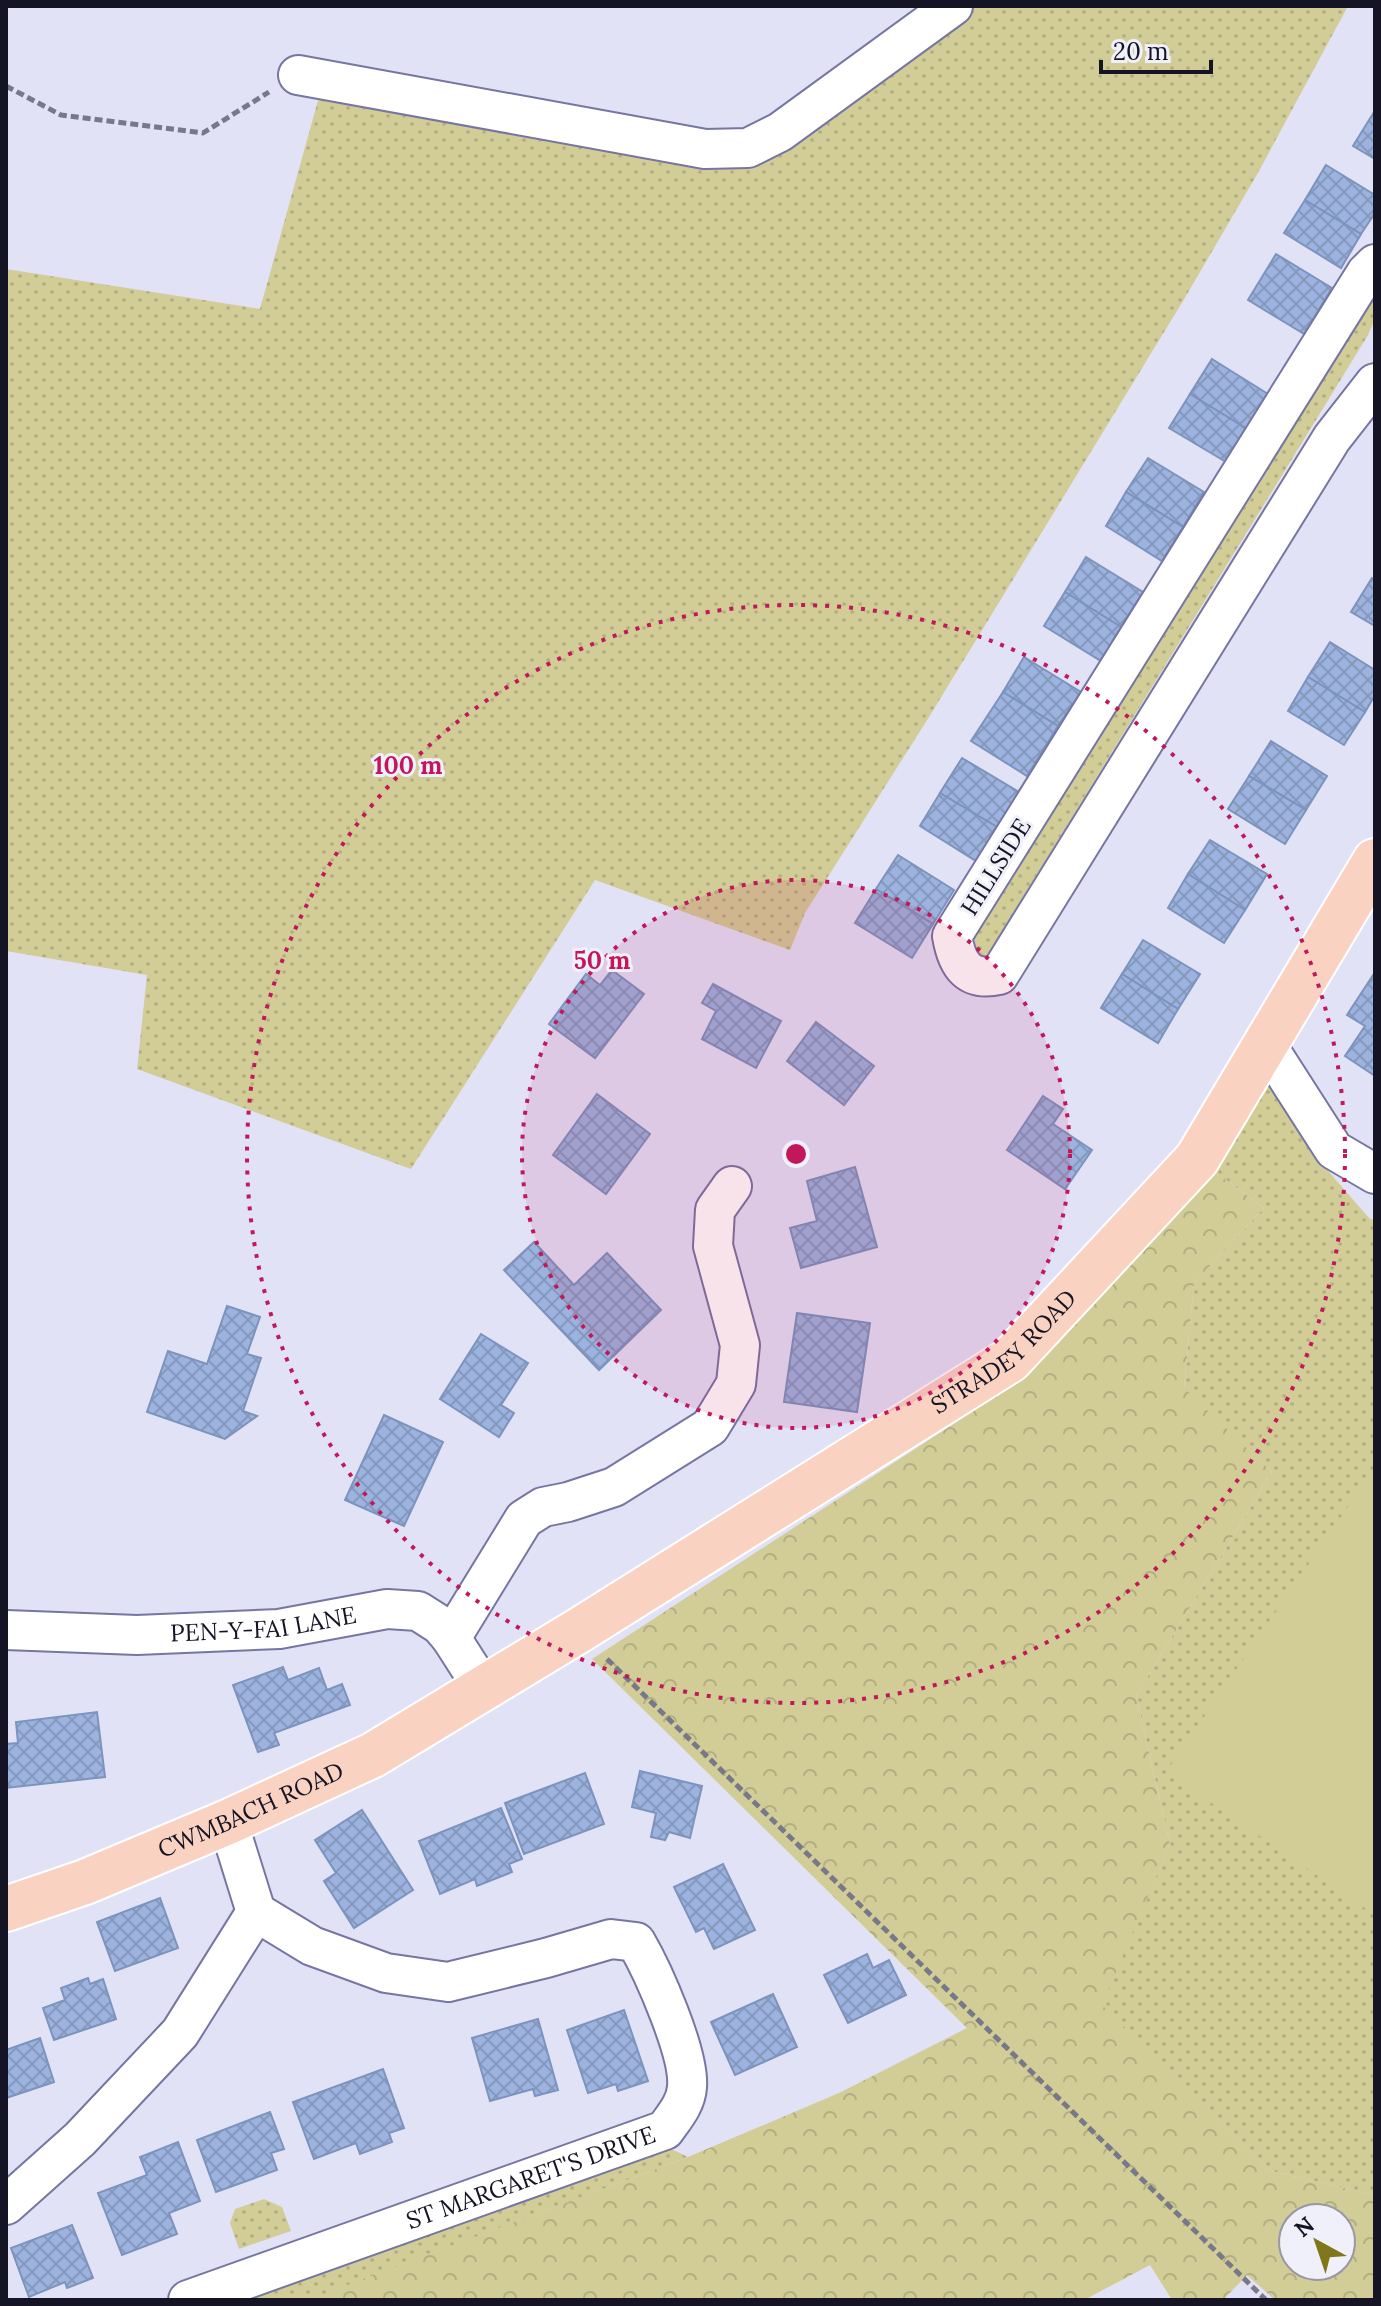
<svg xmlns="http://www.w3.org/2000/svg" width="1381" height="2306" font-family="Lora,serif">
  <defs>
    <pattern id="grass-dots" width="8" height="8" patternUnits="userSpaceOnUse" patternTransform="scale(2)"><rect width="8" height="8" fill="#d2cc96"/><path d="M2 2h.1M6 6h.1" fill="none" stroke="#b3ae81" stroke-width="1.8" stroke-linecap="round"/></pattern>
    <pattern id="forest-crowns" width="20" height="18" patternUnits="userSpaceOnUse" patternTransform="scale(2)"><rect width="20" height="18" fill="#d2cc96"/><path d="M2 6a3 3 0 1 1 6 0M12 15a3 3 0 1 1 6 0" fill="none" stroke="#b3ae81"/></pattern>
    <pattern id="building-cross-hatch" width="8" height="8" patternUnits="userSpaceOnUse" patternTransform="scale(2)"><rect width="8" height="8" fill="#9bb3de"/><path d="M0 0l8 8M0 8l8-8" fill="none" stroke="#8599be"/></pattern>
  </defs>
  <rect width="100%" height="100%" fill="#e1e2f6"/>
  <!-- grass -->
  <g fill="url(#grass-dots)">
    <path d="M953,6H1348L1259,171L1183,301L929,717L805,913L790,950L595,880L411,1169L137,1069L147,975L6,951V269L260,309L324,79L748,148Z"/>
    <path d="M1375,275V319L1368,335L988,954L979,956L967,947Z"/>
    <path d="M1262,1076L1316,1157L1369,1218L1375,1221V2195L1271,2171L1101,2005L1170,1844L1136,1696L1272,1472L1184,1389L1194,1283L1264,1208L1210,1168Z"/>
    <path d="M667,2147L688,2157L327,2293L319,2300H229Z"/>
    <path d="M264,2199L282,2207L291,2231L239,2249L230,2223L235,2209Z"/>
  </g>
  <!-- forest -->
  <path fill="url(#forest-crowns)" fill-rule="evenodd" d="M1210,1168L1264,1208L1194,1283L1184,1388L1272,1472L1136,1696L1170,1844L1102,2005L1271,2171L1375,2195V2300H1275L1247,2275L1223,2300H1172L1150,2265L1084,2300H319L326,2293L688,2157L839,2093L967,2028L592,1659L1024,1378ZM1293,2218H1341V2266H1293Z"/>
  <!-- garden -->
  <path fill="#d2cc96" d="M1375,1467V1915L1166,1772Z"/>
  <!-- building -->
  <g fill="url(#building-cross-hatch)" stroke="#7c93bd" stroke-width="2">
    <path d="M1374,112L1375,113V159L1353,146Z"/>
    <path d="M1326,165L1375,195V213L1361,234L1305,200Z"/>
    <path d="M1305,200L1361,234L1341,268L1284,233Z"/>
    <path d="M1276,254L1332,288L1304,334L1248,300Z"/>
    <path d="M1212,359L1268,394L1247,429L1190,394Z"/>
    <path d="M1190,394L1247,429L1226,462L1169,428Z"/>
    <path d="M1148,458L1204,492L1183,527L1126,492Z"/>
    <path d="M1126,492L1183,527L1162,561L1106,526Z"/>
    <path d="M1086,557L1143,592L1121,627L1065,592Z"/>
    <path d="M1372,578L1375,580V626L1351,612Z"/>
    <path d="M1065,592L1121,627L1101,661L1044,626Z"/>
    <path d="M1330,642L1375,670V695L1365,712L1308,677Z"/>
    <path d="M1024,657L1081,692L1058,726L1003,692Z"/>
    <path d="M1308,677L1365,712L1344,745L1288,711Z"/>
    <path d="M1003,692L1058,726L1027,776L971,741Z"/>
    <path d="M1271,741L1327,776L1306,810L1249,776Z"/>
    <path d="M962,758L1019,792L997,827L940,793Z"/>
    <path d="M1249,776L1306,810L1285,844L1228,809Z"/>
    <path d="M940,793L997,827L976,861L920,826Z"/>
    <path d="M1210,840L1267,874L1245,910L1188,874Z"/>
    <path d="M898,855L954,890L933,924L876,889Z"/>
    <path d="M1188,874L1245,910L1224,943L1168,908Z"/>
    <path d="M876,889L933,924L912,958L855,923Z"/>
    <path d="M1143,940L1200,974L1178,1009L1122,974Z"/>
    <path d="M612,970L644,994L595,1058L549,1024L586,974L600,985Z"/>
    <path d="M1375,972V1076L1345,1056L1365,1026L1347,1015Z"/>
    <path d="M1122,974L1178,1009L1158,1043L1101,1008Z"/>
    <path d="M713,984L781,1021L756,1068L702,1039L716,1011L702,1003Z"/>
    <path d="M816,1022L874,1066L844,1105L787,1061Z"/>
    <path d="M597,1094L650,1134L606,1194L553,1155Z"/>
    <path d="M1043,1096L1063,1109L1053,1124L1092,1150L1065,1189L1007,1150Z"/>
    <path d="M855,1167L877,1247L801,1268L790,1228L817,1221L807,1181Z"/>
    <path d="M534,1242L574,1285L607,1253L661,1310L599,1370L504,1270Z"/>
    <path d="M227,1306L260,1317L247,1354L261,1358L243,1411L257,1416L225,1439L147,1412L168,1351L207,1364Z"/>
    <path d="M797,1313L870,1323L857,1412L784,1402Z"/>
    <path d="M481,1334L528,1363L501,1405L514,1413L499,1437L440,1399Z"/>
    <path d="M384,1415L443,1442L404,1526L345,1500Z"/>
    <path d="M283,1667L288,1680L319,1668L327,1690L342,1684L350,1705L274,1733L279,1745L258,1752L233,1685Z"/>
    <path d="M97,1712L105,1777L6,1788V1744L18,1743L16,1722Z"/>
    <path d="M640,1771L702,1786L690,1838L669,1832L665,1840L651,1837L656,1813L632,1807Z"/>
    <path d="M585,1773L604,1824L524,1854L505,1803Z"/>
    <path d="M501,1808L522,1859L509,1864L512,1872L477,1886L475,1879L440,1894L419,1841Z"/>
    <path d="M362,1810L413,1890L354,1928L324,1881L336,1873L315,1840Z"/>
    <path d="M723,1864L755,1930L714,1949L704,1928L696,1932L674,1887Z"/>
    <path d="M160,1898L178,1948L115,1971L97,1922Z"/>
    <path d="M867,1954L873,1968L889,1960L906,1995L848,2023L824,1975Z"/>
    <path d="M88,1978L90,1984L103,1979L116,2019L54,2040L43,2008L65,2000L61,1988Z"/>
    <path d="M773,1994L797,2047L735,2075L711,2022Z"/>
    <path d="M624,2010L648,2081L618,2091L616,2084L588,2093L567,2030Z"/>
    <path d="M538,2019L558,2090L535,2096L533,2089L490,2101L472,2038Z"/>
    <path d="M40,2038L54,2082L6,2098V2050Z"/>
    <path d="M383,2069L404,2128L389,2133L392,2142L360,2154L356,2143L314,2159L293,2102Z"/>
    <path d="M270,2112L284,2149L271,2153L277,2170L216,2192L197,2140Z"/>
    <path d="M178,2142L200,2201L169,2213L177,2234L122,2255L98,2193L147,2175L140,2157Z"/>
    <path d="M72,2225L93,2278L67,2288L65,2282L29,2297L11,2248Z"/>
  </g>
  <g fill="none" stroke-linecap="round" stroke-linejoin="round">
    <!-- minor casing -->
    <g stroke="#7576a2" stroke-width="42">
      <g id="minor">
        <path d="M298,75L705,149L748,148L780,132L953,6"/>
        <path d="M1375,264L1366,273L952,936C957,965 968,982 999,975L1332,438L1375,383"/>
        <path d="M1266,1044L1334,1150L1375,1174"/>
        <path id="s1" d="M6,1630L137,1635L279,1629L387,1609L418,1611L440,1625L451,1638L483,1688"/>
        <path d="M451,1638L524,1519L543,1507L568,1502L614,1487L710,1427L736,1384L740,1345L713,1246L715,1210L732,1186"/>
        <path d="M6,2205L80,2139L180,2033L256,1912L228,1822"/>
        <path id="s2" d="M188,2300L665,2130C674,2117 686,2104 687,2087C690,2054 653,1971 636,1942L611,1939L546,1958L448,1982L386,1973L312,1946L256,1912"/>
      </g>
    </g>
    <!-- major casing -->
    <g stroke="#fff" stroke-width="48">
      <g id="major">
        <path id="s3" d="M6,1909L85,1882L228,1822L373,1755L578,1631L1010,1360L1197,1159L1375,861"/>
      </g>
    </g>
    <!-- path -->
    <g stroke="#77788a" stroke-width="5" stroke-dasharray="8 4" stroke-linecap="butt">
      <path d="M6,86L61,115L203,133L269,92"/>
      <path d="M607,1659L1266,2300"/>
    </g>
    <!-- minor -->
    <use href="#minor" stroke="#fff" stroke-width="38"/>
    <!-- major -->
    <use href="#major" stroke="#f9d2c2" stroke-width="44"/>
  </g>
  <!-- distance rings -->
  <circle cx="796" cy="1154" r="274" fill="#c2185b" fill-opacity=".12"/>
  <g fill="none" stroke="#c2185b" stroke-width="4" stroke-dasharray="4 8">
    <circle cx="796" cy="1154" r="274"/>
    <circle cx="796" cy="1154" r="549"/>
  </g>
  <g text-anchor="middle" stroke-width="6" stroke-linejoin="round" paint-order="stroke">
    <!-- street labels -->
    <g font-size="24" fill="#141425" stroke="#f0f0fa">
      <text transform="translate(996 867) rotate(-58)" y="8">HILLSIDE</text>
      <text dy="8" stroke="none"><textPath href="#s3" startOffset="1148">STRADEY ROAD</textPath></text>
      <text dy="8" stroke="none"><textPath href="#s1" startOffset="258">PEN-Y-FAI LANE</textPath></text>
      <text dy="8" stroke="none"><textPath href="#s3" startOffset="264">CWMBACH ROAD</textPath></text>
      <text dy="8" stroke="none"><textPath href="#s2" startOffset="364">ST MARGARET'S DRIVE</textPath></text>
    </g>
  </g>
  <circle cx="796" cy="1154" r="12" fill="#c2185b" stroke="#f0f0fa" stroke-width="4"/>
  <g font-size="24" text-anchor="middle" font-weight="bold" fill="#c2185b" stroke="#f0f0fa" stroke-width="6" stroke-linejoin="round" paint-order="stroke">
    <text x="408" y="774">100 m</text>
    <text x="602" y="969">50 m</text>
  </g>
  <!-- border -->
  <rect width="1381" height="2306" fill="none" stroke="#141425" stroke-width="16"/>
  <!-- north arrow -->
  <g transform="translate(1317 2242) rotate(320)"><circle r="38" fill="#f0f0fa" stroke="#9898a5" stroke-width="2"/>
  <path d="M0-6L14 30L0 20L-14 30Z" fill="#80761a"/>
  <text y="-12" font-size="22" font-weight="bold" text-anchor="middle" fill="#141425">N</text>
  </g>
  <!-- scale -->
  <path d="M1101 60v12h110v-12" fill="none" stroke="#141425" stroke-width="4"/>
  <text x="1113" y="60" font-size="24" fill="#141425" stroke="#f0f0fa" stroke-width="6" paint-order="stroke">20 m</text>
</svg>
